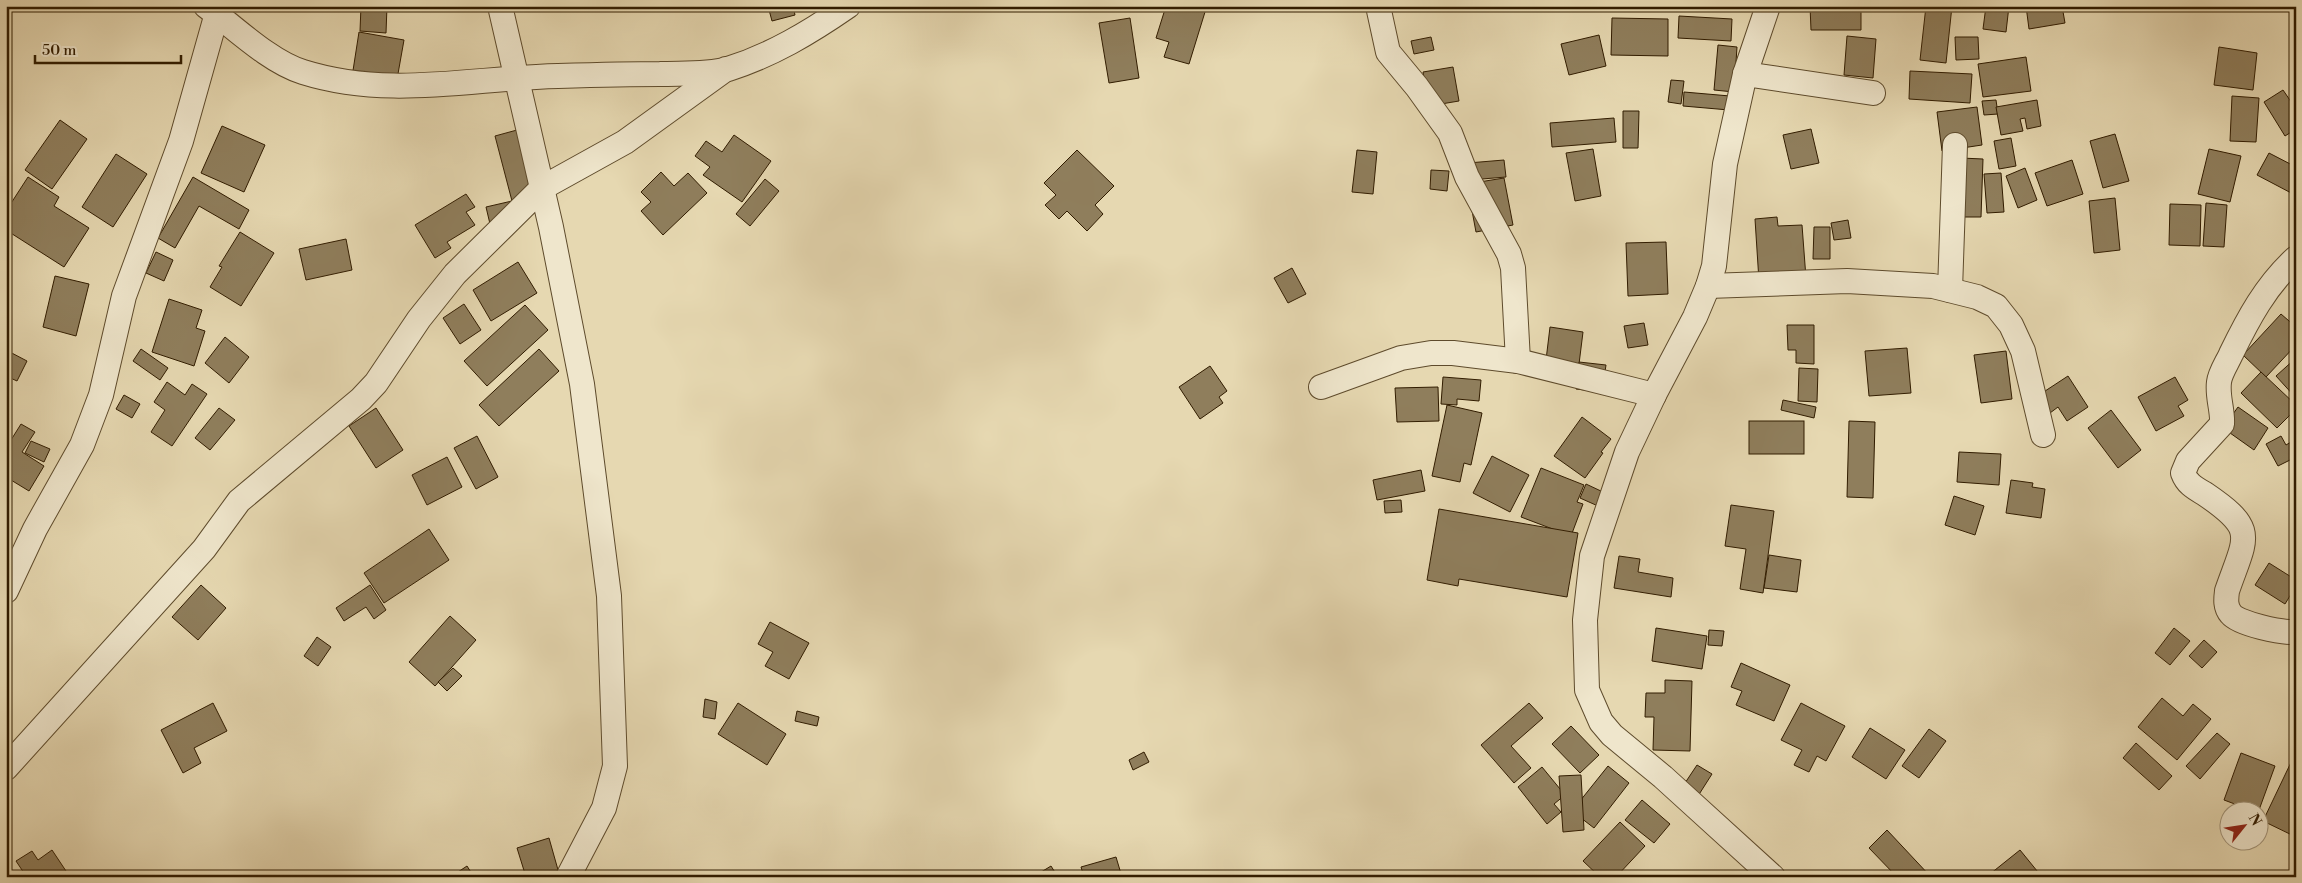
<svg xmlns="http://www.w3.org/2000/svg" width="2302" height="883" font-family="'Libre Bodoni',serif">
  <rect width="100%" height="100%" fill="#e6d8b1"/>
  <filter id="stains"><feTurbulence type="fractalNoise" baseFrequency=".004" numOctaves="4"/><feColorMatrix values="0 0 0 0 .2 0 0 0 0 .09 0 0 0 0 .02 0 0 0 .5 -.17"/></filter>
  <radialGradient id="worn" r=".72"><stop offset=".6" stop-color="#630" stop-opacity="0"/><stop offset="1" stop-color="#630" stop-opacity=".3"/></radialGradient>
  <!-- building -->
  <g fill="#8f7e5c" stroke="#311c00">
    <path d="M361,6H387L386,33L360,31Z"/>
    <path d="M768,6H793L795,15L772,21Z"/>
    <path d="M1166,6H1188L1205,12L1189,64L1164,57L1169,42L1156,38Z"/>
    <path d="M1810,6H1861V30H1811Z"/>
    <path d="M1926,6H1952L1946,63L1920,60Z"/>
    <path d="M1986,6H2009L2006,32L1983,29Z"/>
    <path d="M2026,6H2062L2065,23L2029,29Z"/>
    <path d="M1679,16L1732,19L1731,41L1678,38Z"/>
    <path d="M1130,18L1139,78L1109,83L1099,23Z"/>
    <path d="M1612,18L1668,19V56L1611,55Z"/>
    <path d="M359,32L404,40L396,85L352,77Z"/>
    <path d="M1599,35L1606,66L1569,75L1561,44Z"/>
    <path d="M1847,36L1876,39L1873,78L1844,75Z"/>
    <path d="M1431,37L1434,50L1414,54L1411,41Z"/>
    <path d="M1955,37H1978L1979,59L1956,60Z"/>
    <path d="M1718,45L1737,47L1734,92L1714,90Z"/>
    <path d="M2219,47L2257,53L2253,90L2214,85Z"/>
    <path d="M2026,57L2031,91L1983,97L1978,64Z"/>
    <path d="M1453,67L1459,101L1429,106L1423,72Z"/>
    <path d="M1910,71L1972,74L1970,103L1909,99Z"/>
    <path d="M1671,80L1684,81L1681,104L1668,102Z"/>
    <path d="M2283,90L2296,109V129L2285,136L2264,102Z"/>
    <path d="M1684,92L1730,96L1729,110L1683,106Z"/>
    <path d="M2232,96L2259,98L2256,142L2230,141Z"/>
    <path d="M1996,100L1998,114L1984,115L1982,101Z"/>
    <path d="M2037,100L2041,126L2027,129L2025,118L2020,119L2023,131L2001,135L1996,107Z"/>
    <path d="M1977,107L1982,145L1942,151L1937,112Z"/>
    <path d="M1623,111H1639L1638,148H1623Z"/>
    <path d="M1614,118L1616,142L1552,147L1550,123Z"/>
    <path d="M60,120L87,139L52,189L25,170Z"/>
    <path d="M222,126L265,145L244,192L201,173Z"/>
    <path d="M1811,129L1819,163L1791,169L1783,135Z"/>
    <path d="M517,130L538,212L490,224L486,207L512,201L495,136Z"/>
    <path d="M2115,134L2129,181L2103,188L2090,141Z"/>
    <path d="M734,135L771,161L742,202L703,175L710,167L695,156L706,141L722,152Z"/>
    <path d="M2011,138L2016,166L1999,169L1994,141Z"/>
    <path d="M1593,149L1601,196L1575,201L1566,153Z"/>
    <path d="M2209,149L2241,156L2230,202L2198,194Z"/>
    <path d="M1077,150L1114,186L1095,205L1103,214L1087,231L1067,211L1059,219L1045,205L1056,195L1044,183Z"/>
    <path d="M1357,150L1377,152L1373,194L1352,192Z"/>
    <path d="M2269,153L2296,167L2295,195L2257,175Z"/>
    <path d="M116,154L147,174L113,227L82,207Z"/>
    <path d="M1961,158L1983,159L1981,217H1960Z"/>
    <path d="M1504,160L1506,177L1470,180L1468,163Z"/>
    <path d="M2072,160L2083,194L2047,206L2035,173Z"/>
    <path d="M2025,168L2037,200L2018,208L2006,176Z"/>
    <path d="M1431,170L1449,171L1447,191L1430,189Z"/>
    <path d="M661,172L674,186L688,173L707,193L663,235L641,211L651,202L641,192Z"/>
    <path d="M2001,173L2004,212L1987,213L1984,174Z"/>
    <path d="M28,177L59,197L54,206L89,228L64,267L6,230V211Z"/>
    <path d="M193,177L249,210L239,229L199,206L175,248L158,238Z"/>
    <path d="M1504,178L1513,225L1476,232L1467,184Z"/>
    <path d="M765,179L779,191L750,226L736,214Z"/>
    <path d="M466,194L475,207L466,212L475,225L447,242L451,248L435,258L415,225Z"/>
    <path d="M2115,198L2120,250L2094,253L2089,201Z"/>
    <path d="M2206,203L2227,205L2224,247L2203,246Z"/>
    <path d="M2170,204L2201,205L2200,246L2169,245Z"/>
    <path d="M1777,217L1778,226L1802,225L1806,278L1759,281L1755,219Z"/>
    <path d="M1848,220L1851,238L1834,240L1831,223Z"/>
    <path d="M1814,227H1830V259H1813Z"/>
    <path d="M240,232L274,253L241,306L210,287L222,267L219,266Z"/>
    <path d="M346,239L352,270L306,280L299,249Z"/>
    <path d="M1666,242L1668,294L1628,296L1626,243Z"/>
    <path d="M156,252L173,260L164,281L146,273Z"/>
    <path d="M518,262L537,293L491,321L473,290Z"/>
    <path d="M1292,268L1306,294L1288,303L1274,278Z"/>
    <path d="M55,276L89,284L76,336L43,327Z"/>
    <path d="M169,299L202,310L196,328L205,331L194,366L152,352Z"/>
    <path d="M464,304L481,330L460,344L443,318Z"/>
    <path d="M525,305L548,330L487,386L464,361Z"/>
    <path d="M2281,314L2296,327V345L2266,377L2243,355Z"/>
    <path d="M1644,323L1648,345L1628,348L1624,326Z"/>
    <path d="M1787,325H1814V364L1796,363V350H1788Z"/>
    <path d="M1550,327L1583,332L1579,364L1546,360Z"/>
    <path d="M225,337L249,357L229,383L205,363Z"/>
    <path d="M1907,348L1911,393L1869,396L1865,351Z"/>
    <path d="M141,349L168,368L160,380L133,361Z"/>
    <path d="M539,349L559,371L499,426L479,405Z"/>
    <path d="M6,350L27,361L17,381L6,376Z"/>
    <path d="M2006,351L2012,399L1981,403L1974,355Z"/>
    <path d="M2296,358V398L2276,376Z"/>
    <path d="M1579,362L1606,365L1602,392L1576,389Z"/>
    <path d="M1210,366L1227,391L1219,397L1223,403L1200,419L1179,387Z"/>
    <path d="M1799,368L1818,369L1817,402L1798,401Z"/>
    <path d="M2261,372L2296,405V409L2277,428L2241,393Z"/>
    <path d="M2068,376L2088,407L2067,421L2058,407L2050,413L2039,395Z"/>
    <path d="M1443,377L1481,380L1479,401L1457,399V405L1441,404Z"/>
    <path d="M2175,377L2188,400L2178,406L2184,416L2156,431L2138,397Z"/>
    <path d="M167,382L185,395L192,384L207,394L172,446L151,432L165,410L154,402Z"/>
    <path d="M1438,387L1439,421L1397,422L1395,388Z"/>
    <path d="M124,395L140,404L132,418L116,409Z"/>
    <path d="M1783,400L1816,407L1814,418L1781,410Z"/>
    <path d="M1447,405L1482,413L1471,465L1464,463L1460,482L1432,476Z"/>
    <path d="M2238,407L2268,428L2254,450L2223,428Z"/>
    <path d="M219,408L235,420L210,450L195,438Z"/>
    <path d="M376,408L403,450L376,468L349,426Z"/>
    <path d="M2111,410L2141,450L2118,468L2088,428Z"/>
    <path d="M1582,417L1611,439L1601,452L1603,453L1585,478L1554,456Z"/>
    <rect x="1749" y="421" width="55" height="33"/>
    <path d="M1849,421L1875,422L1873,498L1847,497Z"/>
    <path d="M21,424L35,432L22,452L44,466L29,491L6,477V448Z"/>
    <path d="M477,436L498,477L476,489L454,448Z"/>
    <path d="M2281,436L2286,445L2296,439V457L2278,466L2266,444Z"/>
    <path d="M31,441L50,449L44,462L25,453Z"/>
    <path d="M1959,452L2001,454L1999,485L1957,482Z"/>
    <path d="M1492,456L1529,475L1510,512L1473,493Z"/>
    <path d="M447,457L462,487L427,505L412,475Z"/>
    <path d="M1541,468L1584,485L1577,502L1583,504L1571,536L1521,517Z"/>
    <path d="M1421,470L1425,491L1377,500L1373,480Z"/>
    <path d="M2011,480L2033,483L2032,487L2045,489L2041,518L2006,513Z"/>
    <path d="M1586,484L1603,492L1598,506L1580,498Z"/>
    <path d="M1954,496L1984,506L1975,535L1945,525Z"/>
    <path d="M1401,500L1402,512L1385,513L1384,501Z"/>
    <path d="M1731,505L1774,511L1763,593L1740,589L1746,549L1725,546Z"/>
    <path d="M1439,509L1578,533L1567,597L1459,579L1458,586L1427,580Z"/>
    <path d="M429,529L449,560L384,603L364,573Z"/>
    <path d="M1769,555L1801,560L1797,592L1764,588Z"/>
    <path d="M1619,556L1640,559L1638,572L1673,578L1671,597L1614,588Z"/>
    <path d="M2269,563L2296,580V586L2285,604L2255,585Z"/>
    <path d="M201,585L226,608L198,640L172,617Z"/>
    <path d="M370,585L386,610L374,619L366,607L344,621L336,608Z"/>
    <path d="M450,616L476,640L435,686L409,662Z"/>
    <path d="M770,622L809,643L789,679L765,666L773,652L758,644Z"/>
    <path d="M1656,628L1707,636L1702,669L1652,661Z"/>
    <path d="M2174,628L2190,641L2170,665L2155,653Z"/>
    <path d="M1709,630L1724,631L1722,646L1708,645Z"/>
    <path d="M317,637L331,647L318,666L304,656Z"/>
    <path d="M2204,640L2217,652L2202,668L2189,656Z"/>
    <path d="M1741,663L1790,685L1774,721L1736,705L1742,691L1731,687Z"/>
    <path d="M453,668L462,676L447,691L438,682Z"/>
    <path d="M1665,680L1692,681L1690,751L1653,750L1654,717H1645L1646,693H1665Z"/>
    <path d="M2162,698L2183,716L2193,704L2211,719L2177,760L2138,727Z"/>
    <path d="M705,699L717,702L715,719L703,717Z"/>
    <path d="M213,703L227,731L194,748L201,763L183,773L161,730Z"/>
    <path d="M738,703L786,734L767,765L718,734Z"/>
    <path d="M1529,703L1543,718L1511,746L1531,768L1514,783L1481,745Z"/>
    <path d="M1801,703L1845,726L1826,761L1817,756L1809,772L1794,765L1802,750L1781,740Z"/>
    <path d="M797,711L819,717L817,726L795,721Z"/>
    <path d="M1571,726L1599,755L1580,773L1552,744Z"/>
    <path d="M1870,728L1905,750L1886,779L1852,757Z"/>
    <path d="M1929,729L1946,741L1919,778L1902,766Z"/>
    <path d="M2217,733L2230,744L2200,779L2186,766Z"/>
    <path d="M2136,743L2172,776L2159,790L2123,758Z"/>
    <path d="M1144,752L1149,762L1133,770L1129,760Z"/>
    <path d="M2241,753L2275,766L2259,810H2251L2224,800Z"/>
    <path d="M2295,754H2296V837L2263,821Z"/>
    <path d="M1697,765L1712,774L1698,796L1683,786Z"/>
    <path d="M1608,766L1629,783L1594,828L1572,811Z"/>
    <path d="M1542,767L1565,795L1554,804L1561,812L1547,824L1518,787Z"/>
    <path d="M1581,775L1584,830L1563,832L1559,776Z"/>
    <path d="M1642,800L1670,824L1654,843L1625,820Z"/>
    <path d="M1620,822L1645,846L1616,877H1600L1583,861Z"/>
    <path d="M1887,830L1931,877H1897L1869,848Z"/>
    <path d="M549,838L560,877H526L517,848Z"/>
    <path d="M52,850L70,877H18L24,873L16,861L32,851L38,860Z"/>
    <path d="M2020,850L2042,877H1992L1990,874Z"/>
    <path d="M1116,857L1122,877H1084L1081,867Z"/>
    <path d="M467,866L474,877H460L458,872Z"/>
    <path d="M1051,866L1058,877H1033Z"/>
  </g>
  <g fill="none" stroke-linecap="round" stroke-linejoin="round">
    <!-- street casing -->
    <g stroke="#5e4b2c" stroke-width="26">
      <g id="street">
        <path d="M206,6C234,27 270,62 303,72C389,99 471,78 558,76C592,75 626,74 660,74C682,73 706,75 728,69C772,55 809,33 848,6"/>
        <path d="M500,6L551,227L582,384L609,596L615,766L604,808L568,877"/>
        <path d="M1378,6L1388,52L1417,87L1450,133L1467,177L1509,254L1513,268L1518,361"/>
        <path d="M1768,6L1745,74L1725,164L1714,266L1708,286L1695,317L1654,395L1627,452L1592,556L1585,620L1587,690L1601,722L1612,735L1663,777L1773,877"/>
        <path d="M1745,74L1873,93"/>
        <path d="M2296,258C2266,285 2248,319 2231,354C2227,363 2220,373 2219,382C2217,397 2223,410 2222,424L2188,461L2183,473C2187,484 2195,488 2205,494C2258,530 2246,536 2227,591C2226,599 2225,607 2231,614C2239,624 2282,633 2296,632"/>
        <path d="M1708,286L1847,281L1933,286L1977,297L1996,306L2011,325L2023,351L2043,435"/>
        <path d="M1950,290L1955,145"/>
        <path d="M1321,387L1401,358L1431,353H1453L1518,361L1654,395"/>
        <path d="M6,591L35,529L82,445L101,395L124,296L181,141L219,6"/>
        <path d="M6,768L204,549L239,501L361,399L376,383L419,319L455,274L542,188L625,142L726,69"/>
      </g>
    </g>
    <!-- street -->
    <use href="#street" stroke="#efe6cc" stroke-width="24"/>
  </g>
  <!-- margin -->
  <rect width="2302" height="883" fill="none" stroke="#e6d8b1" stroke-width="25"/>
  <rect x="8" y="8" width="2287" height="868" fill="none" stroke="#311c00" stroke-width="2.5"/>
  <rect x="12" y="12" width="2277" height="858" fill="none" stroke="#311c00"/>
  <!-- north arrow -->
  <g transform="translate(2244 826) rotate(60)"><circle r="24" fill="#efe6cc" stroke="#a3957a"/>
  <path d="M0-4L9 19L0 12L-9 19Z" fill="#8f2418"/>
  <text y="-8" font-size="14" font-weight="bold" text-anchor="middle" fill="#311c00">N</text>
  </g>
  <!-- scale -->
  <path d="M35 55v8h146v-8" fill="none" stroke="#311c00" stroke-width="2.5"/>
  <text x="42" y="55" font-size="15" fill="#311c00" stroke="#efe6cc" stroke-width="4" paint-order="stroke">50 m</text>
  <rect width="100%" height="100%" filter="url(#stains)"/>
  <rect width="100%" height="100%" fill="url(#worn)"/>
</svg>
